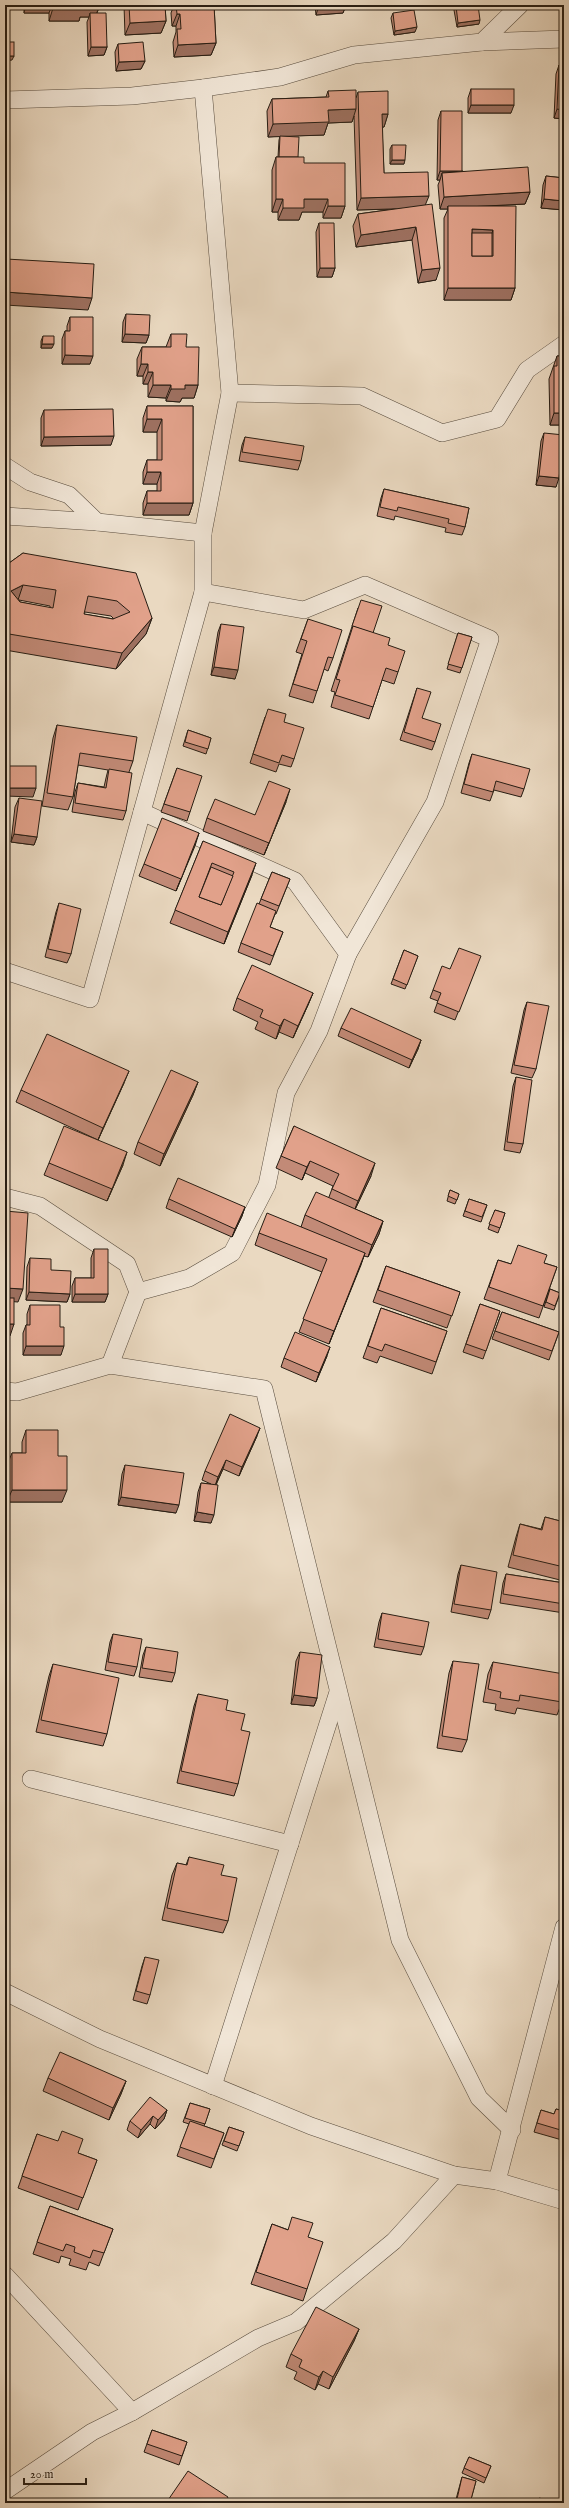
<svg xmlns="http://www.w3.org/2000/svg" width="569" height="2508" font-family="'IM FELL English',serif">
  <rect width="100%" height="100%" fill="#ead9c1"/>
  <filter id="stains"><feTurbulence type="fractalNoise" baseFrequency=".005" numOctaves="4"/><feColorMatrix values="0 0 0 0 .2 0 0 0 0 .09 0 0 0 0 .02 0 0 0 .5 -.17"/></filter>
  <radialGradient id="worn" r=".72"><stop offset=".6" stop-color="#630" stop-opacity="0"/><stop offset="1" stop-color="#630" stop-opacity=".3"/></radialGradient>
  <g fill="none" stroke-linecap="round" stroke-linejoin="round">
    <!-- street casing -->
    <g stroke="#584c3e" stroke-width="18">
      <g id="street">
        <path d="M482,42L564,39"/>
        <path d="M5,100L132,96L203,88L280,77L354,55L482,42L520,5"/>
        <path d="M230,393L362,396L442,433L497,419L527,370L564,344"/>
        <path d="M5,466L30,482L69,495L97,522"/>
        <path d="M5,516L97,522L203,533"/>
        <path d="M203,592L304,610L365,585L490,639L435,802L348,954"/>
        <path d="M5,971L90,999L203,592V533L230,393L203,88"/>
        <path d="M5,1197L40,1206L127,1264L138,1292"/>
        <path d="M110,1365L138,1292L189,1278L232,1253L267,1185L286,1093L319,1031L348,954L295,881L142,812"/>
        <path d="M5,1391L17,1392L110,1365L264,1389L400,1940L479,2098L512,2130"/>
        <path d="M31,1779L290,1844"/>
        <path d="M5,1992L100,2039L311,2126L454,2175L497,2181L564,2201"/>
        <path d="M213,2086L338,1692"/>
        <path d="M497,2181L564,1927"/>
        <path d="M5,2275L132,2412"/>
        <path d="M5,2491L92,2432L132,2412L258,2338L296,2322L394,2241L454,2175"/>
      </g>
    </g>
    <!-- street -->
    <use href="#street" stroke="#f1e6d7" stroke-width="17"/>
  </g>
  <!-- wall -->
  <g fill="#c28a77" stroke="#271d13" fill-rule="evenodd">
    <path d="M24,5H100L97,13L107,47L104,55L88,56L87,22L89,17H80L79,21H49V13H24Z"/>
    <path d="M124,5H165L166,21L161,33L125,35Z"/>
    <path d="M174,5H214L216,43L211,55L174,57L173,42L176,32V26H172L171,13Z"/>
    <path d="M315,5H346L343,13L316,15Z"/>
    <path d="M456,6L479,24L457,27L454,10Z"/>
    <path d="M393,13L415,32L394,35L391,18Z"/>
    <path d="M118,44L145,61L141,69L116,71L115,52Z"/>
    <path d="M559,65L564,119L554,118L556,74Z"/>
    <path d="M471,89L511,113H468V98Z"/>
    <path d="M328,91L356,98L358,92L388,114L384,127H382L384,173L426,205L436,280L418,283L412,240L356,247L353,226L358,214L394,209L357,210L354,116L352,122L328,123L324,135L286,136L298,157L304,163L345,206L341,218H323V212H302L299,220H278V212H272V170L276,157H278L279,140L280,136L268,137L267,111L272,99L326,97Z"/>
    <path d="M441,111L462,171L530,192L525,204L488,206L515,288L511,300H444V218L448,209H440L438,185L440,180H437L438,120Z"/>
    <path d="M392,145L404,164H390V149Z"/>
    <path d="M546,176L564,178V210L541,208L543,185Z"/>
    <path d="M319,223L335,268L332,277H317L316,232Z"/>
    <path d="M126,314L149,335L146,343L122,342L123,322Z"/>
    <path d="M70,317L90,364H62V339L65,331H67V326Z"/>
    <path d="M171,334L186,347L198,385L194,398H182L180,402L166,401V398L148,397V384H143V376H137V359L142,347H166Z"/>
    <path d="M43,336L52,348H41V341Z"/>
    <path d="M557,356H564V425H550L549,379Z"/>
    <path d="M147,406H193V503L189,515H143V503L147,491H157V484H143V472L147,460H157V432H143V418Z"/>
    <path d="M44,410L111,445L41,446V418Z"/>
    <path d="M544,433L556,487L536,485L541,441Z"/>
    <path d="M245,437L301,461L298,470L239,461L242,445Z"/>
    <path d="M384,489L469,508L465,527L462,535L445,532L446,528L395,516L394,520L377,516L381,498Z"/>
    <path d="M23,553L152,618L146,634L116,669L5,650V566ZM19,600L50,606V608L20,602ZM85,612L111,616L114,619L84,614Z"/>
    <path d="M358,608L373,633L388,645L398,672L394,684L382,680L369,719L331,707L335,692L331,691Z"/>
    <path d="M308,619L333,658L328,671L324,669L313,703L289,696L302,654L296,652Z"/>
    <path d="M221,624L235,679L211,675L218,632Z"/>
    <path d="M458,633L472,637L460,673L447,669Z"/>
    <path d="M417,688L422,718L435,742L432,750L400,740Z"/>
    <path d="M265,717L284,722L294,759L291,767L279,764L276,772L250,763Z"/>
    <path d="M57,725L133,761L129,772L126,811L123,820L72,812L75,792L78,783L104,787L106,778L108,770L78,765L73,797L68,810L42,806L53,738Z"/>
    <path d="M188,730L211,738L206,754L183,746Z"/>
    <path d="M472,754L524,789L521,797L494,790L490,801L461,793L469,763Z"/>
    <path d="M177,768L190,812L187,821L161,812Z"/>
    <path d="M19,798L37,837L34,845L11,842L15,807Z"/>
    <path d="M286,802L264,855L203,831L207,818L255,815Z"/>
    <path d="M199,833L176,891L139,876L144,864Z"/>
    <path d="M203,841L252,875L224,944L170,923Z"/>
    <path d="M272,872L290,879L276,914H275L270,927L283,932L270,965L238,952L241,943L259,904Z"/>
    <path d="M59,903L71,954L67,963L45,957L56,912Z"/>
    <path d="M404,950L418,956L405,989L391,984Z"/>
    <path d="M477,965L455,1020L434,1012L438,1001L430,998L433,990L450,969Z"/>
    <path d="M313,993L308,1005L293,1038L279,1032L276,1039L255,1029L258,1022L233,1010L237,998Z"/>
    <path d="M527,1002L536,1069L532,1078L511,1073L524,1010Z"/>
    <path d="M341,1028L421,1040L418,1049L409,1068L338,1036Z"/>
    <path d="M516,1077L523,1144L520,1153L504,1150L513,1086Z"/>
    <path d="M198,1082L193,1095L160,1166L134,1154L138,1142Z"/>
    <path d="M124,1083L98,1140L16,1102L21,1090Z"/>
    <path d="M294,1126L371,1176L355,1209L383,1221L379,1234L368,1257L364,1256L329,1344L299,1332L322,1272L255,1245L259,1233L301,1227L305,1215L329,1197L333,1186L305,1173L302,1180L276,1168L281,1156Z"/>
    <path d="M49,1163L123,1165L107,1201L44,1175Z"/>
    <path d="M450,1190L459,1194L455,1204L447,1201Z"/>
    <path d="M169,1199L245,1207L242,1216L232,1237L166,1208Z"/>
    <path d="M469,1199L487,1205L481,1222L463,1216Z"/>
    <path d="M495,1210L505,1213L498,1233L488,1229Z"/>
    <path d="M94,1249L108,1294L105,1302H72V1286L75,1278H91V1258Z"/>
    <path d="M30,1258L51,1270L70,1294L67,1302L26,1300L27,1267Z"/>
    <path d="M498,1260L511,1264L544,1263L557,1267L539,1318L484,1299Z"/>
    <path d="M386,1266L460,1292L447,1328L373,1302Z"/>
    <path d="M550,1289L560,1293L554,1310L544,1307Z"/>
    <path d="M480,1304L500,1311L483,1359L463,1352Z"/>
    <path d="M30,1305L61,1355H23V1333L26,1325H27V1314Z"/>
    <path d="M381,1308L447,1331L432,1374L380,1356L377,1363L363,1358Z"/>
    <path d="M502,1312L559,1332L549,1360L492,1339Z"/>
    <path d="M327,1356L316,1382L281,1367L284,1358Z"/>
    <path d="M26,1430L58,1456L62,1502H7V1465L12,1453H22V1442Z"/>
    <path d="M257,1436L239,1476L223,1469L216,1485L211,1523L194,1521L198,1492L201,1483L211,1484L202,1480L205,1471Z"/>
    <path d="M125,1465L176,1513L118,1505L122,1474Z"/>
    <path d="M545,1517L564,1522V1581L508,1567L516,1537L520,1524L541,1529Z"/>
    <path d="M461,1565L491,1610L488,1619L451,1612L458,1574Z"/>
    <path d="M506,1574L564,1583V1613L500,1603L503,1583Z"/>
    <path d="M382,1613L424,1647L421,1655L374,1647L379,1622Z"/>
    <path d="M113,1634L137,1667L134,1676L105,1670L110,1642Z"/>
    <path d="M146,1647L175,1673L172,1682L139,1677L143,1655Z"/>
    <path d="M300,1652L317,1698L314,1706L291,1704L296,1661Z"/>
    <path d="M453,1661L467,1740L462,1752L437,1748L449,1673Z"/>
    <path d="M493,1662L562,1702L557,1715L517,1708L515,1714L495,1710L496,1704L483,1702L488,1674Z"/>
    <path d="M53,1664L107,1734L103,1746L36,1732L49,1676Z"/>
    <path d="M198,1694L226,1710L241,1730L238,1784L234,1796L177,1783L194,1706Z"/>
    <path d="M189,1857L221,1875L228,1921L223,1933L162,1920L172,1875L177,1863L186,1865Z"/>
    <path d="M145,1957L150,1995L147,2004L133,2000L142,1966Z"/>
    <path d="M48,2078L126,2081L121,2094L109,2120L43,2091Z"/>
    <path d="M190,2103L210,2109L204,2126L224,2133L211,2168L177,2156L189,2124L183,2122Z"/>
    <path d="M556,2109L564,2111V2134L562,2140L534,2132L541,2110L554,2114Z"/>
    <path d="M167,2110L164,2119L155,2129L150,2124L138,2138L127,2130L130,2121Z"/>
    <path d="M229,2127L244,2132L237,2151L222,2145Z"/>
    <path d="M37,2134L78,2153L97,2160L78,2210L18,2188Z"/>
    <path d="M50,2206L113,2229L99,2266L89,2262L86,2270L69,2265L71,2259L61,2256L59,2263L33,2254Z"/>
    <path d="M272,2224L308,2237L307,2289L303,2301L251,2284Z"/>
    <path d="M359,2329L354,2341L329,2389L318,2384L315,2390L294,2379L297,2372L286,2367L291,2354Z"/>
    <path d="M152,2430L187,2442L179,2465L144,2452Z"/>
    <path d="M469,2457L491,2466L484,2483L462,2473Z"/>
    <path d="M462,2477L476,2481L470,2503H455Z"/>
  </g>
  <!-- shaded-wall -->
  <g fill="#9e7161" stroke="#271d13">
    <path d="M26,5H52L49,13H24Z"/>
    <path d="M83,5H100L95,17L90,13L89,17H80L79,21H49L53,8Z"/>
    <path d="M319,5H346L343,13L316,15Z"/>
    <path d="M177,14H180L176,26H172Z"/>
    <path d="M480,20L479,24L457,27L458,23Z"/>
    <path d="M166,21L161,33L125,35L130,23Z"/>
    <path d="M417,27L415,32L394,35L395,31Z"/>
    <path d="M216,43L211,55L174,57L178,45Z"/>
    <path d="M91,47H107L104,55L88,56Z"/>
    <path d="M5,56H14L12,60L5,61Z"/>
    <path d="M145,61L141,69L116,71L119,62Z"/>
    <path d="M471,105H514L511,113H468Z"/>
    <path d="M356,109L352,122L328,123L324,135L268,137L273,124L328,110Z"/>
    <path d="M557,109L564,110V119L554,118Z"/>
    <path d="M382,114H388L384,127H377Z"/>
    <path d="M392,160H405L404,164H390Z"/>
    <path d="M440,171H462L442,173L440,180H437Z"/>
    <path d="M530,192L525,204L448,208V206V209H440L444,197Z"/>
    <path d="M429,196L424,208L357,210L361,198Z"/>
    <path d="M276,199H283L278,212H272Z"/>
    <path d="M304,199H328L323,212H302L299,220H278L283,208Z"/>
    <path d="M544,199L564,201V210L541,208Z"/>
    <path d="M328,206H345L341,218H323Z"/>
    <path d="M416,227L412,240L356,247L361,235Z"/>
    <path d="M472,229L493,230L489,242H471Z"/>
    <path d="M320,268H335L332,277H317Z"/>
    <path d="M440,268L436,280L418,283L422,270Z"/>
    <path d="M448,288H515L511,300H444Z"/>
    <path d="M5,292L92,298L88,310L5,305Z"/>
    <path d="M125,334L149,335L146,343L122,342Z"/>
    <path d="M42,344H54L52,348H41Z"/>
    <path d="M65,355L93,356L90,364H62Z"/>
    <path d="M141,364H148L143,376H137Z"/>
    <path d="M148,372H153L148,384H143Z"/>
    <path d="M153,385H171L166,398L148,397Z"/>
    <path d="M185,385H198L194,398H182L180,402L166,401L171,389Z"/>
    <path d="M554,413H564V425H550Z"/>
    <path d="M147,419H162L157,432H143Z"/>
    <path d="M114,436L111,445L41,446L44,437Z"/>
    <path d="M147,472H161L157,484H143Z"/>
    <path d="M539,476L559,478L556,487L536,485Z"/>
    <path d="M147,503H193L189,515H143Z"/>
    <path d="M23,585L18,600L11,591Z"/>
    <path d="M152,618L146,634L116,669L122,653Z"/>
    <path d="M214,667L238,670L235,679L211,675Z"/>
    <path d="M5,788H36L33,797L5,796Z"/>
    <path d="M290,789L286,802L264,855L269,843Z"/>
    <path d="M199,833L195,846L176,891L181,879Z"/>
    <path d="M14,834L37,837L34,845L11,842Z"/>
    <path d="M256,863L252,875L224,944L228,932Z"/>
    <path d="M313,993L308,1005L293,1038L298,1026Z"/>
    <path d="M284,1019L279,1032L276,1039L280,1026Z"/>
    <path d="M421,1040L418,1049L409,1068L412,1060Z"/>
    <path d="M129,1071L124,1083L98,1140L103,1128Z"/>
    <path d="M198,1082L193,1095L160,1166L164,1154Z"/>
    <path d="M127,1152L123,1165L107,1201L112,1189Z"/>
    <path d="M310,1161L305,1173L302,1180L307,1167Z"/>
    <path d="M375,1163L371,1176L353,1214L358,1201Z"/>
    <path d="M245,1207L242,1216L232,1237L235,1229Z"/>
    <path d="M383,1221L379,1234L368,1257L372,1245Z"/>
    <path d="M365,1253L361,1265L329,1344L334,1331Z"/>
    <path d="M5,1288L23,1289L18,1302L5,1301Z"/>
    <path d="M29,1292L70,1294L67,1302L26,1300Z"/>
    <path d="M75,1294H108L105,1302H72Z"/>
    <path d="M5,1324H14L10,1336H5Z"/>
    <path d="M26,1346H64L61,1355H23Z"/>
    <path d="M330,1347L327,1356L316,1382L319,1373Z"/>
    <path d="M260,1428L257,1436L239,1476L242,1467Z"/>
    <path d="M226,1460L223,1469L215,1486L218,1477Z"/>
    <path d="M12,1490H67L62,1502H7Z"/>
    <path d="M121,1497L179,1505L176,1513L118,1505Z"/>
    <path d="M197,1512L214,1515L211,1523L194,1521Z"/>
    <path d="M294,1695L317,1698L314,1706L291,1704Z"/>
    <path d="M126,2081L121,2094L109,2120L113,2108Z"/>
    <path d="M167,2110L164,2119L155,2129L158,2120Z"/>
    <path d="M153,2116L150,2124L138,2138L141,2130Z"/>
    <path d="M359,2329L354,2341L329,2389L333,2377Z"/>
    <path d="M323,2371L318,2384L315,2390L319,2377Z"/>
  </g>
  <!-- building -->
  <g fill="#e1a18a" stroke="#271d13" fill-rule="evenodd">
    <rect x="53" y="5" width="30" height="3"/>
    <path d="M129,5H165L166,21L130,23Z"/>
    <path d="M176,5H214L216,43L178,45L177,29H181L180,14H177Z"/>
    <path d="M460,5H478L480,20L458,23L456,6Z"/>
    <path d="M414,10L417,27L395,31L393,13Z"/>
    <path d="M90,13H106L107,47H91Z"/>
    <rect x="5" y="42" width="9" height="14"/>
    <path d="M143,42L145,61L119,62L118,44Z"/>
    <path d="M559,65H564V110L557,109Z"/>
    <rect x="471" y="89" width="43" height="16"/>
    <path d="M356,90V109L328,110L329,122L273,124L272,99L329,97L328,91Z"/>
    <path d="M388,91V114H382L384,173L428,172L429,196L361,198L358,92Z"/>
    <path d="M441,111H462V171H440Z"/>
    <path d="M280,136L299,137L298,157H279Z"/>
    <path d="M392,145H406L405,160H392Z"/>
    <path d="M276,157H304V163H345V206H328V199H304V208H283V199H276Z"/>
    <path d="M528,167L530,192L444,197L442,173Z"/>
    <path d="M546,176L564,178V201L544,199Z"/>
    <path d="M432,204L440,268L422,270L416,227L361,235L358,214Z"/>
    <path d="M448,206H516L515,288H448ZM472,229L493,230V256H472Z"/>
    <path d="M319,223H334L335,268H320Z"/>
    <rect x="472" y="233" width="20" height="23"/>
    <path d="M6,259L94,264L92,298L5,292Z"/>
    <path d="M126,314L150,315L149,335L125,334Z"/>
    <path d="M70,317H93V356L65,355V331H70Z"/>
    <path d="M171,334H187L186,347H199L198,385H185V389H171V385H153V372H148V364H141L142,347H171Z"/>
    <path d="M43,336H54V344H42Z"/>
    <path d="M557,356H564V413H554V366H557Z"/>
    <path d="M147,406H193V503H147V491H161V472H147V460H162V419H147Z"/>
    <path d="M113,409L114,436L44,437V410Z"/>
    <path d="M544,433L564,435L559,478L539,476Z"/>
    <path d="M245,437L304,446L301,461L242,452Z"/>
    <path d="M384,489L469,508L465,527L448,523L449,519L398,507L397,511L380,507Z"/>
    <path d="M23,553L136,573L152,618L122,653L9,634L5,627V566ZM23,585L56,590L53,608L20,602L11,591ZM88,596L117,601L130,612L113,619L84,614Z"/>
    <path d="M361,600L382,606L373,633L352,626Z"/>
    <path d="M308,619L342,630L333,658L328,657L317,691L293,684L307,641L301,639Z"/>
    <path d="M221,624L244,627L238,670L214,667Z"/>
    <path d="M353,626L390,638L388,645L405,651L398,672L386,668L373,707L335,695L340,680L336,679Z"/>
    <path d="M458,633L472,637L462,668L448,664Z"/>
    <path d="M417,688L431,692L422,718L441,724L435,742L404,732Z"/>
    <path d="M268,709L286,714L284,722L304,728L294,759L282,755L279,763L253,754Z"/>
    <path d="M57,725L137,737L133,761L80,753L73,797L47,793Z"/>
    <path d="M188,730L211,738L208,749L185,742Z"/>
    <path d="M472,754L530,769L524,789L496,781L493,792L464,784Z"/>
    <rect x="5" y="766" width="31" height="22"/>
    <path d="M177,768L202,776L190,812L164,804Z"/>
    <path d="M109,769L132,773L126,811L75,803L78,783L106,788Z"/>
    <path d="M269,781L290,789L269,843L207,818L215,799L255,815Z"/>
    <path d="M19,798L42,801L37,837L14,834Z"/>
    <path d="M162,818L199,833L181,879L144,864Z"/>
    <path d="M203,841L256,863L228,932L175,910ZM212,863L234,872L221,905L199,897Z"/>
    <path d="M211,867L233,876L221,905L199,897Z"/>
    <path d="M272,872L290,879L279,906L261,899Z"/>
    <path d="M59,903L81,909L71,954L48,949Z"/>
    <path d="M257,903L276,911L270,927L283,932L273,956L241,943Z"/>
    <path d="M459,948L481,956L459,1012L437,1003L441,993L433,990L442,966L450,969Z"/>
    <path d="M404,950L418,956L407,985L393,979Z"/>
    <path d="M252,965L313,993L298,1026L284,1019L280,1026L260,1017L263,1010L237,998Z"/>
    <path d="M527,1002L549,1006L536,1069L514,1065Z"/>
    <path d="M351,1008L421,1040L412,1060L341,1028Z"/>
    <path d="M47,1034L129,1071L103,1128L21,1090Z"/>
    <path d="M171,1070L198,1082L164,1154L138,1142Z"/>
    <path d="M516,1077L532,1080L523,1144L507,1142Z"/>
    <path d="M64,1126L127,1152L112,1189L49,1163Z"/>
    <path d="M294,1126L375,1163L358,1201L332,1189L339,1174L310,1161L307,1167L281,1156Z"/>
    <path d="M178,1178L245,1207L235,1229L169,1199Z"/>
    <path d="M450,1190L459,1194L457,1200L448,1196Z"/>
    <path d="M316,1192L383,1221L372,1245L305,1215Z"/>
    <path d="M469,1199L487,1205L482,1217L465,1211Z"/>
    <path d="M495,1210L505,1213L500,1228L489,1224Z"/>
    <path d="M5,1211L28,1213L23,1289L5,1288Z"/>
    <path d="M267,1213L365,1253L334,1331L303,1319L327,1259L259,1233Z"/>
    <path d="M518,1245L547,1255L544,1263L557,1267L543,1306L489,1287L498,1260L511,1264Z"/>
    <path d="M94,1249H108V1294H75V1278H94Z"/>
    <path d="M30,1258L51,1259V1270L71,1271L70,1294L29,1292Z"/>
    <path d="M386,1266L460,1292L452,1316L378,1290Z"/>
    <path d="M550,1289L560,1293L555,1306L546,1302Z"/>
    <rect x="5" y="1298" width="9" height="26"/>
    <path d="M480,1304L500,1311L486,1351L466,1344Z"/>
    <path d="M30,1305H60V1327H64V1346H26V1325H30Z"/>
    <path d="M381,1308L447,1331L436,1362L385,1344L382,1351L368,1346Z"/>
    <path d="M502,1312L559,1332L552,1351L495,1331Z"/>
    <path d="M295,1332L330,1347L319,1373L284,1358Z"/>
    <path d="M230,1414L260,1428L242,1467L226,1460L218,1477L205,1471Z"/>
    <path d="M26,1430H58V1456H67V1490H12V1453H26Z"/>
    <path d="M125,1465L184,1473L179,1505L121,1497Z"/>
    <path d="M201,1483L218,1485L214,1515L197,1512Z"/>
    <path d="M545,1517L564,1522V1567L513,1555L520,1524L542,1530Z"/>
    <path d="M461,1565L497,1572L491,1610L454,1604Z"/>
    <path d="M506,1574L564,1583V1604L503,1594Z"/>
    <path d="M382,1613L429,1622L424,1647L378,1639Z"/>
    <path d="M113,1634L142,1639L137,1667L108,1662Z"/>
    <path d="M146,1647L178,1652L175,1673L142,1668Z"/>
    <path d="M300,1652L322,1655L317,1698L294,1695Z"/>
    <path d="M453,1661L479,1664L467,1740L442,1736Z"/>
    <path d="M493,1662L564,1674V1689L562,1702L520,1695L519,1701L500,1698L501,1692L488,1689Z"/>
    <path d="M53,1664L119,1678L107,1734L41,1720Z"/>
    <path d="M198,1694L228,1700L226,1710L245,1714L241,1730L250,1732L238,1784L181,1771Z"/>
    <path d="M189,1857L224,1865L221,1875L237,1878L228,1921L167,1908L177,1863L187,1865Z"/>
    <path d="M145,1957L159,1960L150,1995L136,1991Z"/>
    <path d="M60,2052L126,2081L113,2108L48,2078Z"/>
    <path d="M150,2097L167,2110L158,2120L153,2116L141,2130L130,2121Z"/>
    <path d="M190,2103L210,2109L205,2124L185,2118Z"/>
    <path d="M556,2109L564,2111V2131L537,2123L541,2110L554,2114Z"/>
    <path d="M190,2121L224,2133L214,2159L180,2147Z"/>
    <path d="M229,2127L244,2132L239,2146L224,2141Z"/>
    <path d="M62,2131L83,2139L78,2153L97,2160L83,2198L22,2176L37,2134L58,2141Z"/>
    <path d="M50,2206L113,2229L104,2253L93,2250L90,2258L74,2252L75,2247L66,2244L63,2251L37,2242Z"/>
    <path d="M292,2217L313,2223L308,2237L323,2242L307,2289L256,2272L272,2224L288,2230Z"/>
    <path d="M316,2307L359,2329L333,2377L323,2371L319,2377L299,2367L302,2360L291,2354Z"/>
    <path d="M152,2430L187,2442L182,2456L147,2444Z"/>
    <path d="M469,2457L491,2466L486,2478L464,2468Z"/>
    <path d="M188,2471L228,2497L225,2503H166Z"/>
    <path d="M462,2477L476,2481L470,2503L457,2499Z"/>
    <path d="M539,2498L562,2503H538Z"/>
  </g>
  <!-- margin -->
  <rect width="569" height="2508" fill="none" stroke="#ead9c1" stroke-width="20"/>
  <rect x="6" y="6" width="557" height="2496" fill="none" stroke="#271d13" stroke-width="2"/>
  <rect x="10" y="10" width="549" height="2488" fill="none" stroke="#271d13"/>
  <!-- scale -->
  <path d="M24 2478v6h62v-6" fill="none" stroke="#271d13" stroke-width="2"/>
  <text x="30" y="2478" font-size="12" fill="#271d13" stroke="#f1e6d7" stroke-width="3" paint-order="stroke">20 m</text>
  <rect width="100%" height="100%" filter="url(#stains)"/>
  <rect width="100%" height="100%" fill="url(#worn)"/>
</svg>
